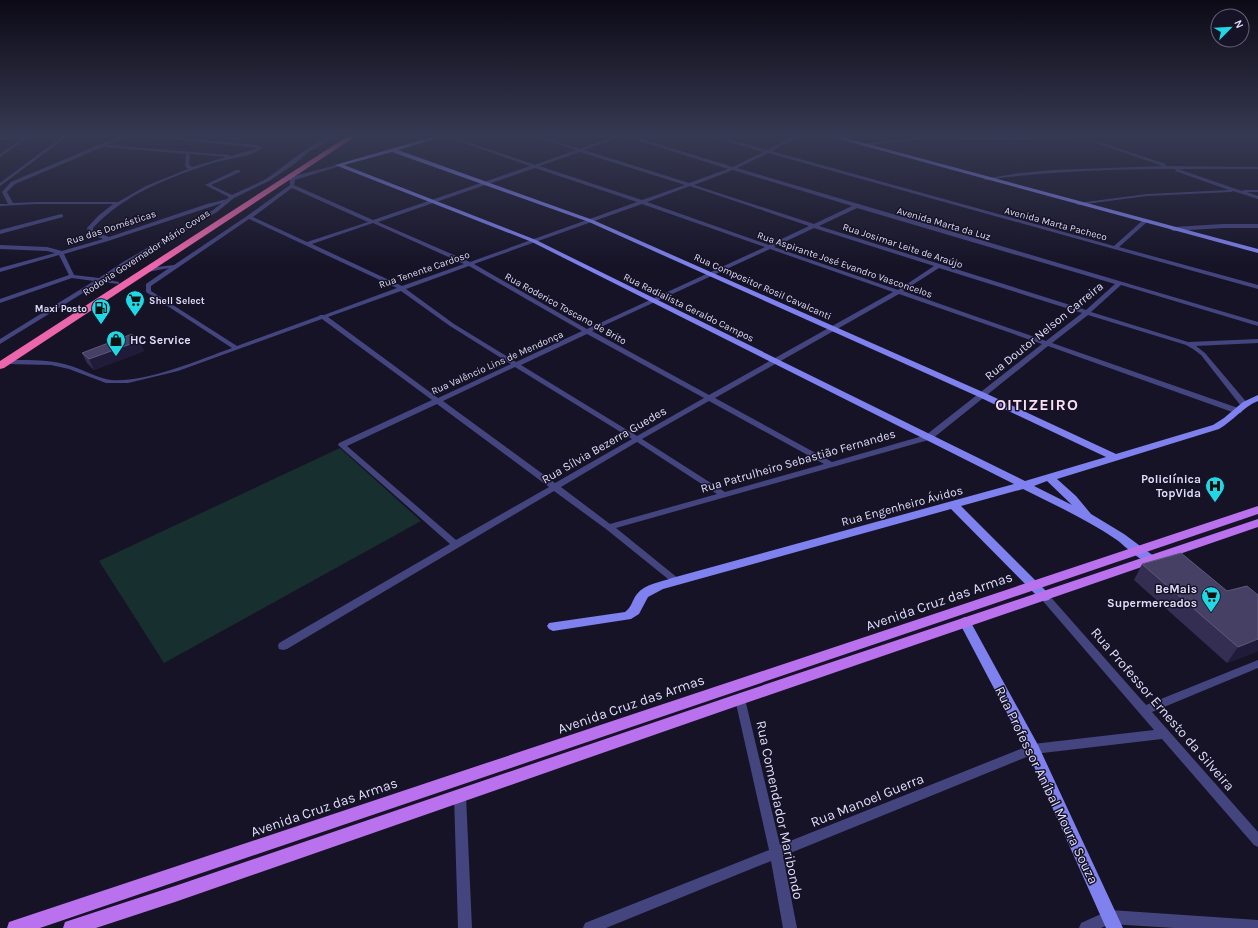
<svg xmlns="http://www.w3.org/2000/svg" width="1258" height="928" font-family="Karla,sans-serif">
  <rect width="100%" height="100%" fill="#161326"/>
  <!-- green -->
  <path fill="#172f2e" d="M340,448L421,521L164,663L99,561Z"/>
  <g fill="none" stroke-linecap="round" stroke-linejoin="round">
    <!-- street -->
    <g fill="#44447f" fill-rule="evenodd">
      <path d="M12,136H31L0,157V154L24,138L0,140V138Z"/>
      <path d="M63,136H68L0,186V183Z"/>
      <path d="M120,136H127L108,145L229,155L231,156L258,148L144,136H165L258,145L263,148C250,157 231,158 216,162C172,176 124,194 93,228V231L109,237L207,204L227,199L229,197L205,185L236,170H240V172L211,185L232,195C243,190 255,185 266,179C285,167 316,136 338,136L310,151L293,165L269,181L234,198L217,212L127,264L105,279L119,282V284L101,282L0,344V339L94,281L72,278L0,303V299L69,275L59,255L0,272V268L55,253L47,251L0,249V245L47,247L62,251L103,239L88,233L87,228L98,216L113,204H36L0,206V204H8L2,192L11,182ZM105,146L107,147L186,154L185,166L188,169L146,186L118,202H36L13,203L7,192L15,184ZM190,154L226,157L192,167L189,165ZM222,203L213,210L123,262L99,278L74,275L64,254L108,241Z"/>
      <path d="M243,136H255L230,141L228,140Z"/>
      <path d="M443,136H450L535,165L576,150L533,136H541L580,149L615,136H622L584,150L689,183L728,169L624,136H632L733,167L763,152L710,136H718L767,150L794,136H800L771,151L1114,246L1143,220H1147V222L1119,247L1258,285V289L768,153L737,168L1258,322V326L1121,285L1091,312L1188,342L1258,339V343L1196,346L1205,353L1248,404L1247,406H1241L1201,355L1193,349L1186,345L1088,315L1052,343L1241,409L1242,411L1241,413H1235L1048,346L932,439L616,528L679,579L681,581L679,583L676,584L673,583L606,529L554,491L287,649L283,650L279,649L278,646L279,643L450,544L338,445L339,443L432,400L322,319L178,371L128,383H106L69,369L51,365L7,364L4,362L7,360C29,360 50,359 71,366C84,370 97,378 111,380C146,383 199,360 232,348L146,292V284L169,268L148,272L145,270L148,268L174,265L247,216L290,185V180H287V178L340,164V166L295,180L294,185L373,220L530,166ZM580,152L685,185L642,200L539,166ZM535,168L637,202L470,262L378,222ZM733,170L852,206L814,224L694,185ZM690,186L809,226L769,245L647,202ZM292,188L368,222L307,242L253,217ZM642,204L765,247L587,329L474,264ZM857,208L1115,284L1086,310L819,226ZM249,219L397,288L324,315H320L319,316L237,346L151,291V286ZM373,223L464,264L402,286L312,244ZM814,228L934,266L898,290L774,247ZM770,249L893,292L709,395L592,331ZM469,266L582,331L516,362L454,324L406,289ZM939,268L1082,313L1046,341L903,291ZM401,291L450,326L511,364L438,398L328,317ZM899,294L1042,344L926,435L832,462L715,398ZM587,334L704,398L637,436L521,365ZM515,367L632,439L555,483L443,401ZM709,401L824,464L725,492L642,439ZM437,404L549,487L456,540L347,446ZM637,442L717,494L610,524L561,487Z"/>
      <path d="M1051,136H1099L1014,140L924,139L860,146L858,145L860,144L924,137L1014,138Z"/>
      <path d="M1087,138L1166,164L1165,166L1258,167V169H1178L1242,191L1244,190H1258V192H1247L1258,196V199L1233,191L1231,192L1147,196L1078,205L1076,204L1078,203L1147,194L1229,190L1175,171L1176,169C1112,169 1049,171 986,180L984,179L1020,173L1054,170L1163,166L1087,140Z"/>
      <path d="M61,214L63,215V217L0,234V230Z"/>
      <path d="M1223,224H1258V228H1223L1173,231L1170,229L1173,227Z"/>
      <path d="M1045,593L1048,594L1146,705L1258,660V668L1152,712L1258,832V847L1254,845L1162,739L1034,754L783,856L797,928H783L771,861L606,928H583L585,923L769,850L735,699L736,696L740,694L744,696L745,699L780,845L1033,744L1154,730L1042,600L1040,597L1042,594Z"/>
      <path d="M460,790L464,792L466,796L472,928H458L454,796L456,792Z"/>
      <path d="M1110,910L1258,920V928H1174L1110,924L1101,928H1079L1081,923Z"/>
    </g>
    <!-- secondary -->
    <g fill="#7f81ef" fill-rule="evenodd">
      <path d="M436,136H445L398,150L593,220L985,393L1116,454L1213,425L1224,418L1243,402L1258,395V401C1243,407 1233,421 1219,429L1057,479L1076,496L1091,514L1124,534L1155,557L1157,560L1155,563C1145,566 1126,547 1117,540C1088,520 1055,505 1023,489L961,506L1049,594L1051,597L1049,600L1045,601L1041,600L951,509L663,589L648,597L639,614L631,619L553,631L549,629L547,626L549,623L625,612C632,607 632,600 637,594C645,584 661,582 672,578L1014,484L532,242L335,165ZM392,152L589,222L979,397L1106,457L1025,481L536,240L344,165ZM1047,481L1072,505L1034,486Z"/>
      <path d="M828,136H838L1258,249V253Z"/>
      <path d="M965,617L969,619L1038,745L1123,928H1106L1028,753L959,622L961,619Z"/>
    </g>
    <!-- primary -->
    <g fill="#ba71ed" fill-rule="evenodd">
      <path d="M1258,506V514L40,928H7L9,922L15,920Z"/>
      <path d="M1258,519V527L740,705L175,902L96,928H63L65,922L71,920L175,886L740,693Z"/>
    </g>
    <!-- highway -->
    <path fill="#ec66ab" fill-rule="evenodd" d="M348,136H356L4,368L0,369V361Z"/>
  </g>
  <!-- wall -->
  <g fill="#342e52">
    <path d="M139,341L144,351L94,370L87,363L82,353Z"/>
    <path d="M1142,564L1258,651L1227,663L1134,580Z"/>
  </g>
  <!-- shaded-wall -->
  <g fill="#201b39">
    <path d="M139,341L144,351L94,370L89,359Z"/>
    <path d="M1258,639V651L1227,663L1238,647Z"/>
  </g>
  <!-- building -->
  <g fill="#464164" stroke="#5e597c">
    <path d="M132,334L139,341L89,359L82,353Z"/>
    <path d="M1181,553L1227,591L1247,586L1258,595V639L1238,647L1142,564Z"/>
  </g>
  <!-- sky -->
  <linearGradient id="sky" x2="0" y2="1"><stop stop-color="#0c0a15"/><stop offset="0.51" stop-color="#363952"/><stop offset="1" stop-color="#363952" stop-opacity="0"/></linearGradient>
  <rect width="1258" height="266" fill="url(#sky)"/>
  <!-- icons -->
  <defs>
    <g id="supermarket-pin" transform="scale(1)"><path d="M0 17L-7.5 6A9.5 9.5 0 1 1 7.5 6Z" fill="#20d7e3" stroke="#161326"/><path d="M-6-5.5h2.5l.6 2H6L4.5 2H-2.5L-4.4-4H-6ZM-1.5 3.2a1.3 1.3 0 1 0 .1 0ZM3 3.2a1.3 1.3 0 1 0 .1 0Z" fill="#111"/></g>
    <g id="fuel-pin" transform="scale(1)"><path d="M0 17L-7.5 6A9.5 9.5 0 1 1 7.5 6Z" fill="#20d7e3" stroke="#161326"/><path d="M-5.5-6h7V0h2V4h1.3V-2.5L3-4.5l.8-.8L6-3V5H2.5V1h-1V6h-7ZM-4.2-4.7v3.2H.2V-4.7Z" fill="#111"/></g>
    <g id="shop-pin" transform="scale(1)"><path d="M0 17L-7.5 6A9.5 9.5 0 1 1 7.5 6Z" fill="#20d7e3" stroke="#161326"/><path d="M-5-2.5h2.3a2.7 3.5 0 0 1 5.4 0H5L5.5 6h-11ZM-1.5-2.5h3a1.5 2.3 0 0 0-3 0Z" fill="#111"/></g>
    <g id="hospital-pin" transform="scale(1)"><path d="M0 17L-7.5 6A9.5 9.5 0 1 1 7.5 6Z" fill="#20d7e3" stroke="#161326"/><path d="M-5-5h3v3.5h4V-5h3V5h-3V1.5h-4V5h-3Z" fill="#111"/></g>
  </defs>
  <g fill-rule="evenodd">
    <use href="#supermarket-pin" x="135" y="300"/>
    <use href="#fuel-pin" x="101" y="308"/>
    <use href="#shop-pin" x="116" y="340"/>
    <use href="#hospital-pin" x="1215" y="486"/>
    <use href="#supermarket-pin" x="1211" y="596"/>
  </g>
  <g text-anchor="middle" stroke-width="3" stroke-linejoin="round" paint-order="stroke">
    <!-- far-street labels -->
    <g font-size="10" fill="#dfddfb" stroke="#161326">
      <text transform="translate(944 223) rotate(16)" y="4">Avenida Marta da Luz</text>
      <text transform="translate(1056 223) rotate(15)" y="4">Avenida Marta Pacheco</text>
      <text transform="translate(111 227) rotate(-18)" y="4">Rua das Domésticas</text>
      <text transform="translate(903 245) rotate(18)" y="4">Rua Josimar Leite de Araújo</text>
      <text transform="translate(146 252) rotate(-33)" y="4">Rodovia Governador Mário Covas</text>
      <text transform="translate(845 264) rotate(19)" y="4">Rua Aspirante José Evandro Vasconcelos</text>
      <text transform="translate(424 269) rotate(-19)" y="4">Rua Tenente Cardoso</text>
      <text transform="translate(763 286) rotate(24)" y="4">Rua Compositor Rosil Cavalcanti</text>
      <text transform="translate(689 307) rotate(26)" y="4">Rua Radialista Geraldo Campos</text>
      <text transform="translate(566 308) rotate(29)" y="4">Rua Roderico Toscano de Brito</text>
      <text transform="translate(497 362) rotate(-24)" y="4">Rua Valêncio Lins de Mendonça</text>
    </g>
    <!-- far-poi labels -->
    <g font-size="10" font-weight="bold" fill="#dfddfb" stroke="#161326" text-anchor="start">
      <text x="149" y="304">Shell Select</text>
      <text x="87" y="312" text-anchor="end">Maxi Posto</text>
    </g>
    <!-- street labels -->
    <g font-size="12" fill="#dfddfb" stroke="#161326">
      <text transform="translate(1044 331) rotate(-39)" y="4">Rua Doutor Nelson Carreira</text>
      <text transform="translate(604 445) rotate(-30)" y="4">Rua Sílvia Bezerra Guedes</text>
      <text transform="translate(798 461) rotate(-16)" y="4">Rua Patrulheiro Sebastião Fernandes</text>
      <text transform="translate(902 506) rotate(-15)" y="4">Rua Engenheiro Ávidos</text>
    </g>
    <!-- poi labels -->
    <g font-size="12" font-weight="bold" fill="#dfddfb" stroke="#161326" text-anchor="end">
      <text x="130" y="344" text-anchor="start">HC Service</text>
      <text x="1201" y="483">Policlínica<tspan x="1201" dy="14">TopVida</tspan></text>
      <text x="1197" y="593">BeMais<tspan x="1197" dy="14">Supermercados</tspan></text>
    </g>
    <!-- near-street labels -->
    <g font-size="14" fill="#dfddfb" stroke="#161326">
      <text transform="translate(939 601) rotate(-19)" y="5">Avenida Cruz das Armas</text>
      <text transform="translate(631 704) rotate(-19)" y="5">Avenida Cruz das Armas</text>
      <text transform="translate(1163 709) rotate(49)" y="5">Rua Professor Ernesto da Silveira</text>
      <text transform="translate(1047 785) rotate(64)" y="5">Rua Professor Aníbal Moura Souza</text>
      <text transform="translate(867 800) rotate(-22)" y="5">Rua Manoel Guerra</text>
      <text transform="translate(324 807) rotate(-19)" y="5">Avenida Cruz das Armas</text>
      <text transform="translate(780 810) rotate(78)" y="5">Rua Comendador Maribondo</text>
    </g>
    <!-- district labels -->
    <g font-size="16" font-weight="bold" letter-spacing="1" fill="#fbdef2" stroke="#161326">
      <text x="1037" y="410">OITIZEIRO</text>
    </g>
  </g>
  <!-- north arrow -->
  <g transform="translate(1230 28) rotate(66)"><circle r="19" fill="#161326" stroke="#66647b"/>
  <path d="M0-3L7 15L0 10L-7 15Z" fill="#20d7e3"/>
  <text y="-6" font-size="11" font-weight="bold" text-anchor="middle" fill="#dfddfb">N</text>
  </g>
</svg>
